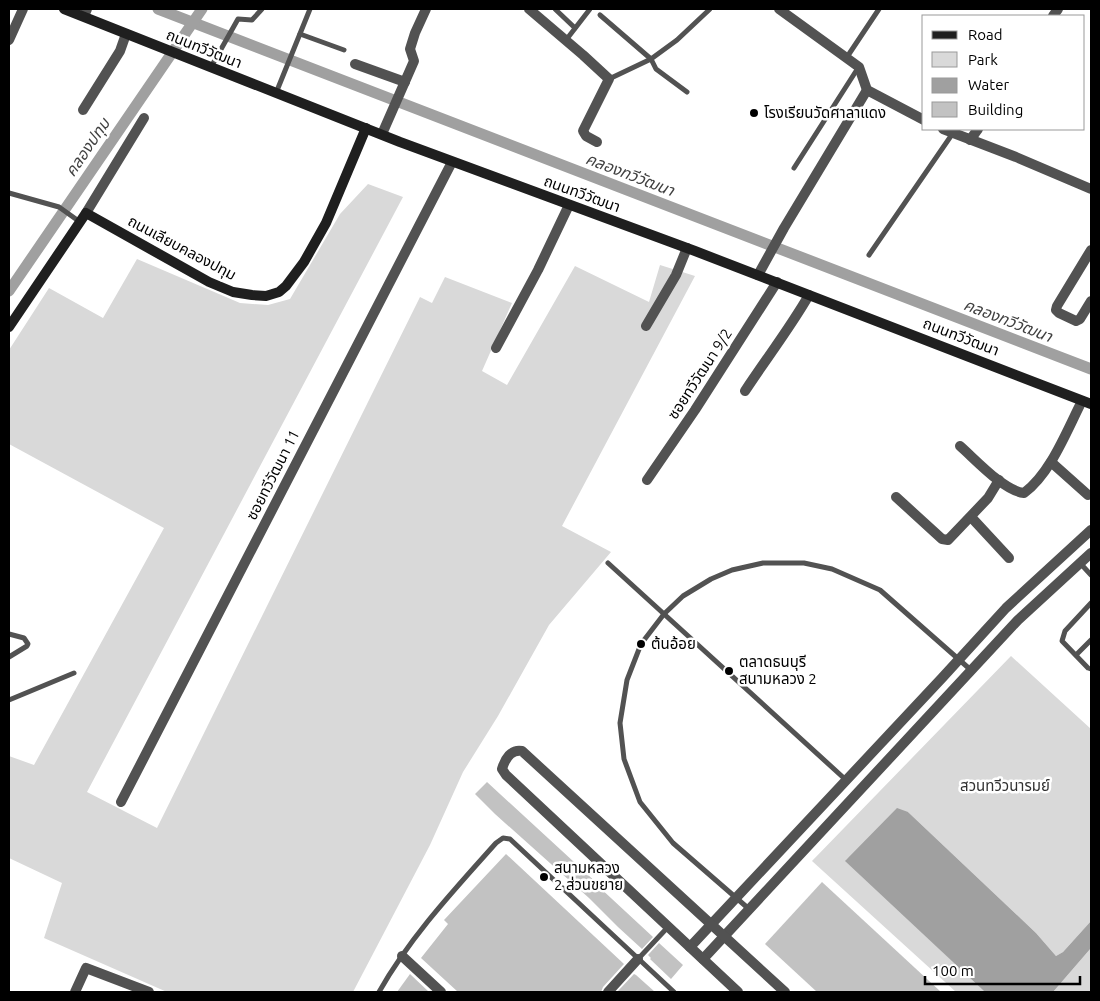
<svg xmlns="http://www.w3.org/2000/svg" width="1100" height="1001" font-family="Ubuntu,'Noto Sans Thai',sans-serif">
  <rect width="100%" height="100%" fill="#fff"/>
  <!-- green -->
  <g fill="#d9d9d9">
    <path d="M368,184L403,197L87,792L157,828L420,297L432,303L445,277L512,303L482,371L507,385L575,266L649,302L660,265L695,276L562,526L611,552L549,625L498,716L463,772L430,845L353,992H167L44,938L62,883L9,858V756L34,765L164,528L9,444V350L49,288L103,318L137,259L240,303L268,305L290,299L340,214Z"/>
    <path d="M1011,656L1091,729V921L1063,952L1056,956L1036,933L908,812L846,860L985,992H956L812,861Z"/>
    <path d="M1091,948V992H1053Z"/>
  </g>
  <!-- water -->
  <path fill="#a0a0a0" d="M897,808L908,812L1036,933L1056,956L1063,952L1091,921V948L1053,992H985L845,861Z"/>
  <g fill="none" stroke-linecap="round" stroke-linejoin="round">
    <!-- canal -->
    <g stroke="#a0a0a0" stroke-width="11">
      <path d="M158,9L1091,369"/>
      <path d="M9,291L202,9"/>
    </g>
  </g>
  <!-- building -->
  <g fill="#c2c2c2">
    <path d="M487,782L599,885L598,886L653,937L642,949L618,927L589,898L495,814L475,794Z"/>
    <path d="M506,854L624,964L603,987L601,992H458L421,958L448,924L444,920Z"/>
    <path d="M822,882L941,992H817L765,944Z"/>
    <path d="M659,943L683,965L671,979L650,959L651,958L648,955Z"/>
    <path d="M410,974L429,992H397Z"/>
    <path d="M634,974L636,975L655,992H617Z"/>
  </g>
  <g fill="none" stroke-linecap="round" stroke-linejoin="round">
    <!-- lane -->
    <g stroke="#525252" stroke-width="5">
      <path d="M555,9L575,28"/>
      <path d="M600,15L651,59L656,69L687,92"/>
      <path d="M300,34L344,50"/>
      <path d="M566,40L590,9"/>
      <path d="M847,57L879,9"/>
      <path d="M211,67L238,19L252,20L262,9"/>
      <path d="M609,79L651,59L677,40L710,9"/>
      <path d="M276,93L310,9"/>
      <path d="M794,168L858,68"/>
      <path d="M9,193L59,207L80,222"/>
      <path d="M869,255L953,133"/>
      <path d="M608,563L846,780"/>
      <path d="M1080,563L1091,575"/>
      <path d="M1091,603L1065,631L1062,641L1088,668L1091,669"/>
      <path d="M9,634L24,638L28,644L27,646L9,657"/>
      <path d="M1076,655L1091,640"/>
      <path d="M9,700L74,673"/>
      <path d="M749,909L673,843L640,802L624,759L620,723L627,680L641,644L664,614L683,596L711,579L732,570L763,563H804L832,569L880,590L972,671"/>
      <path d="M638,959L668,927"/>
      <path d="M379,992C410,937 454,890 496,843L503,838L510,839L674,992"/>
    </g>
    <!-- street -->
    <g stroke="#525252" stroke-width="10">
      <path d="M529,9L583,55L609,79L583,131L586,136L597,142"/>
      <path d="M779,9L859,67L867,90L924,120"/>
      <path d="M84,16L87,9"/>
      <path d="M1053,16L1058,9"/>
      <path d="M9,40L23,9"/>
      <path d="M355,64L405,82"/>
      <path d="M83,110L120,51L126,34"/>
      <path d="M943,129L1016,157L1091,189"/>
      <path d="M382,134L414,61L410,49L415,33L426,9"/>
      <path d="M970,140L978,129"/>
      <path d="M86,213L144,118"/>
      <path d="M1091,250L1057,306L1056,310L1059,313L1076,321L1080,319L1091,301"/>
      <path d="M758,275L784,228L867,90"/>
      <path d="M646,326L676,275L687,248"/>
      <path d="M496,348L538,270L569,205"/>
      <path d="M745,391C766,359 790,328 809,295"/>
      <path d="M960,446C976,460 1004,491 1024,493C1051,473 1067,430 1082,401"/>
      <path d="M1051,462L1088,495"/>
      <path d="M647,480L695,410L777,282"/>
      <path d="M896,497L942,539L948,540L988,498L999,480"/>
      <path d="M971,517L1009,558"/>
      <path d="M121,802L452,162"/>
      <path d="M690,947L942,678L1006,608L1091,530"/>
      <path d="M402,956L441,992"/>
      <path d="M703,959L1018,620L1091,553"/>
      <path d="M75,992L86,968L149,992"/>
      <path d="M608,992L638,959"/>
      <path d="M738,992L506,775L502,769C505,759 511,749 522,751L785,992"/>
    </g>
    <!-- secondary -->
    <g stroke="#1f1f1f" stroke-width="10">
      <path d="M64,9L400,142L695,251L1091,404"/>
      <path d="M9,327L86,213L209,282L233,292L252,295L266,296L279,292L286,286L304,262L326,223L366,128"/>
    </g>
  </g>
  <!-- markers -->
  <g fill="#000" stroke="#fff" stroke-width="2">
    <circle cx="754" cy="113" r="5"/>
    <circle cx="641" cy="644" r="5"/>
    <circle cx="729" cy="671" r="5"/>
    <circle cx="544" cy="877" r="5"/>
  </g>
  <g text-anchor="middle" stroke-width="5" stroke-linejoin="round" paint-order="stroke">
    <!-- street labels -->
    <g font-size="15" fill="#000" stroke="#fff">
      <text transform="translate(204 49) rotate(22)" y="5">ถนนทวีวัฒนา</text>
      <text transform="translate(582 194) rotate(20)" y="5">ถนนทวีวัฒนา</text>
      <text transform="translate(182 248) rotate(28)" y="5">ถนนเลียบคลองปทุม</text>
      <text transform="translate(961 337) rotate(21)" y="5">ถนนทวีวัฒนา</text>
      <text transform="translate(700 374) rotate(-57)" y="5">ซอยทวีวัฒนา 9/2</text>
      <text transform="translate(273 475) rotate(-63)" y="5">ซอยทวีวัฒนา 11</text>
    </g>
    <!-- poi labels -->
    <g font-size="15" fill="#000" stroke="#fff" text-anchor="start">
      <text x="764" y="118">โรงเรียนวัดศาลาแดง</text>
      <text x="651" y="649">ต้นอ้อย</text>
      <text x="739" y="667">ตลาดธนบุรี<tspan x="739" dy="17">สนามหลวง 2</tspan></text>
      <text x="554" y="873">สนามหลวง<tspan x="554" dy="17">2 ส่วนขยาย</tspan></text>
    </g>
    <!-- park labels -->
    <g font-size="15" fill="#303030" stroke="#fff">
      <text x="1005" y="791">สวนทวีวนารมย์</text>
    </g>
    <!-- water labels -->
    <g font-size="16" font-style="italic" fill="#414141" stroke="#fff">
      <text transform="translate(87 147) rotate(-56)" y="6">คลองปทุม</text>
      <text transform="translate(630 174) rotate(21)" y="6">คลองทวีวัฒนา</text>
      <text transform="translate(1008 320) rotate(21)" y="6">คลองทวีวัฒนา</text>
    </g>
  </g>
  <!-- border -->
  <rect width="1100" height="1001" fill="none" stroke="#000000" stroke-width="20"/>
  <!-- legend -->
  <rect x="922" y="15" width="162" height="115" fill="#ffffff" stroke="#999999"/>
  <rect x="932" y="31" width="25" height="8" fill="#1f1f1f" stroke="#999999"/>
  <text x="968" y="40" font-size="15" fill="#000000">Road</text>
  <rect x="932" y="52" width="25" height="15" fill="#d9d9d9" stroke="#999999"/>
  <text x="968" y="65" font-size="15" fill="#000000">Park</text>
  <rect x="932" y="78" width="25" height="15" fill="#a0a0a0" stroke="#999999"/>
  <text x="968" y="90" font-size="15" fill="#000000">Water</text>
  <rect x="932" y="102" width="25" height="15" fill="#c2c2c2" stroke="#999999"/>
  <text x="968" y="115" font-size="15" fill="#000000">Building</text>
  <!-- scale -->
  <path d="M925 976v8h155v-8" fill="none" stroke="#000000" stroke-width="2.5"/>
  <text x="932" y="976" font-size="15" fill="#000000" stroke="#ffffff" stroke-width="4" paint-order="stroke">100 m</text>
</svg>
